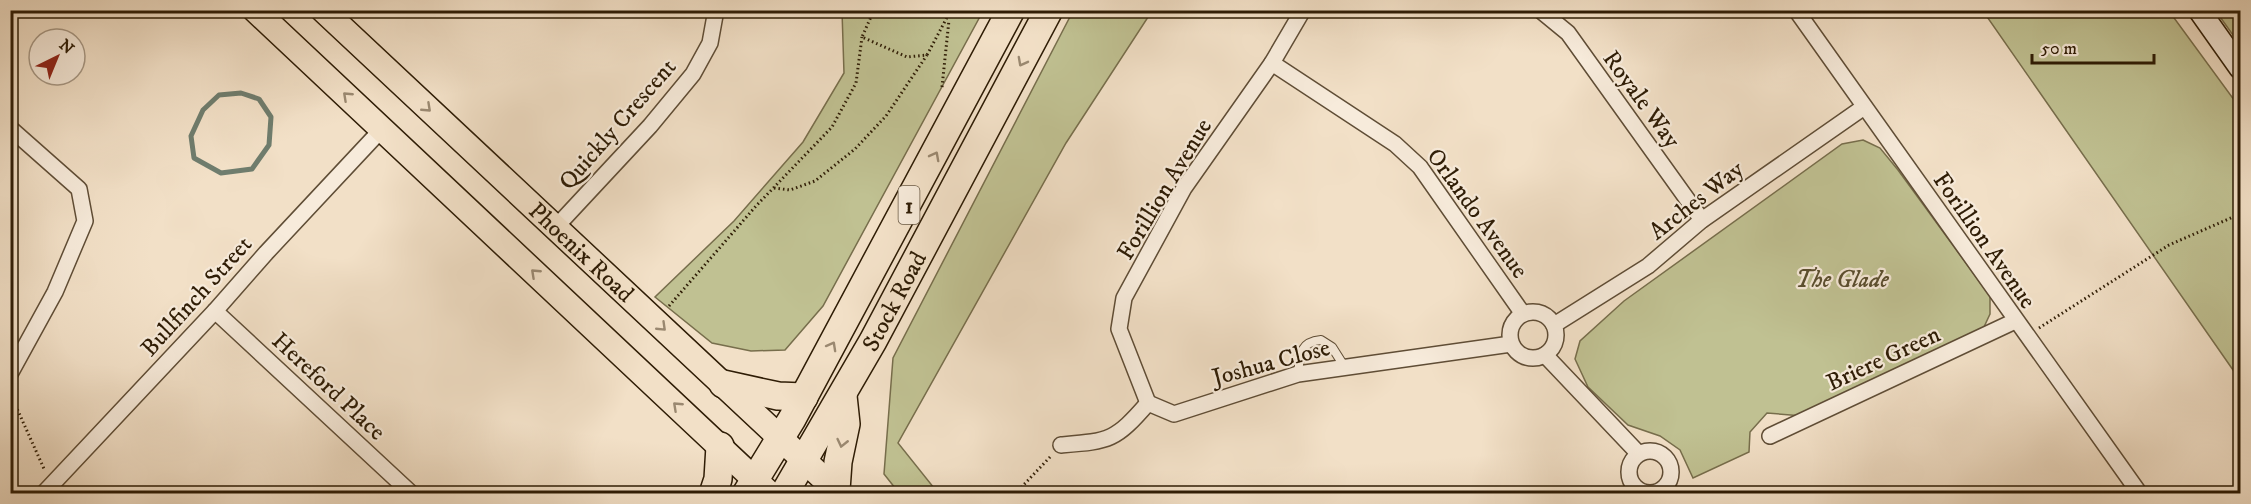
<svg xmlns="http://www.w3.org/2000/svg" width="2251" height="504" font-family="'IM FELL DW Pica',serif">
  <rect width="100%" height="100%" fill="#f2e0c7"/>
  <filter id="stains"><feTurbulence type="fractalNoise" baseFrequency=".00333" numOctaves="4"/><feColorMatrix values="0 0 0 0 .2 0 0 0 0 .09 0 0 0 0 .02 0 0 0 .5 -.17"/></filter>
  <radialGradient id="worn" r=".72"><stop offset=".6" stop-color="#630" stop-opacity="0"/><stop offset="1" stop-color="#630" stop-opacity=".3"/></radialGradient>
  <!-- green -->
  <g fill="#c0c192" stroke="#776e4c" stroke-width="1.5">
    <path d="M842,11H983L823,306L785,350L751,351L712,343L655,297L734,221L803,142L844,73Z"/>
    <path d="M1073,11H1152L1066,143L898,443L938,493H899L884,474L893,358Z"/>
    <path d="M1983,11H2169L2240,108V380Z"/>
    <path d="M2216,11H2240V45L2218,14Z"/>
    <path d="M1863,140L1880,148L1898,170L1990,296V314L1983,329L1803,416L1767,413L1750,432L1749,452L1693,478L1680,450L1660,436L1628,425L1588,387L1575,359L1580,341L1624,301L1842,144Z"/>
  </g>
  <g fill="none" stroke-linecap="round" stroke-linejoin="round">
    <!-- stream -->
    <path stroke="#6f7d6e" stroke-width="5" d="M241,93L259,99L271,117L269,145L252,169L221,173L194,158L191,136L203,110L219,95Z"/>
    <!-- lane casing -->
    <g stroke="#5f4d36" stroke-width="10">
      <path id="lane" d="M1298,374C1300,354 1300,342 1321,340L1332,347L1344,366"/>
    </g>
    <!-- street casing -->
    <g stroke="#5f4d36" stroke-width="18">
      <g id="street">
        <path d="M1540,10L1568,33L1702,220"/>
        <path d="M1796,10L2140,494"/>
        <path d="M1272,63L1395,144L1420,167L1523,314"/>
        <path d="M10,128L79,189L85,221L55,292L10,374"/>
        <path d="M555,228L650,126L693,74L710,43L716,10"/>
        <path d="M215,311L412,494"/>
        <circle cx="1533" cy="335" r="23"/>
        <path d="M1554,325L1648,266L1702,220L1864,107"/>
        <path d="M1545,355L1638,453"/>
        <path d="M1148,403L1119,329L1124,298L1184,188L1272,63L1303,10"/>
        <path d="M1148,403L1174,414L1298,374L1511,344"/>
        <path d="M1770,436L2015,321"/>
        <path d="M1061,445C1110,441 1115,441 1148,403"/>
        <circle cx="1650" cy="472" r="21"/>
        <path d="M43,494L215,311L266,253L382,129"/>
      </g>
    </g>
    <!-- secondary casing -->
    <g stroke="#2e1c05" stroke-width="24">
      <path id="secondary" d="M2199,10L2240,68"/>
    </g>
    <!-- primary casing -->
    <g stroke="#2e1c05" stroke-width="27">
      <g id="primary">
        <path d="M255,10L770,494"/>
        <path id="s1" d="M323,10L840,494"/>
      </g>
    </g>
    <!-- highway casing -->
    <g stroke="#2e1c05" stroke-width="30">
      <g id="highway">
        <path d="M723,384L778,396L804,397"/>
        <path d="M836,490L838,462L846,424L843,396"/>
        <path d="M713,494L718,479L720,446"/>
        <path d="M746,494L792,419L1011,10"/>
        <path id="s2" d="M784,494L873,341L1049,10"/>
      </g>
    </g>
    <!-- path -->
    <g stroke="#2e1c05" stroke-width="3" stroke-dasharray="1.5 3" stroke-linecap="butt">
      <path d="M874,10L862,37L907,57L927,55L951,10"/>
      <path d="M942,87L949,20"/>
      <path d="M774,188L790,190L815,181L855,149L886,116L927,55"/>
      <path d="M669,306L756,206L832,127L856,83L862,37"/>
      <path d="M2039,328L2169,245L2240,214"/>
      <path d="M10,393L45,471"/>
      <path d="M68,494L72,489L69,488"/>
      <path d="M1015,494L1051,456"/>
    </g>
    <!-- lane -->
    <use href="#lane" stroke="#f7ebdb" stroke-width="8"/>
    <!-- street -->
    <use href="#street" stroke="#f7ebdb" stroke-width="15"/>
    <!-- secondary -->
    <use href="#secondary" stroke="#f7ebdb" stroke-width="21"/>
    <!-- primary -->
    <use href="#primary" stroke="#f2e0c7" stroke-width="24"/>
    <!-- highway -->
    <use href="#highway" stroke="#f2e0c7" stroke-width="27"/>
  </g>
  <!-- one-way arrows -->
  <defs><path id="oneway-chevron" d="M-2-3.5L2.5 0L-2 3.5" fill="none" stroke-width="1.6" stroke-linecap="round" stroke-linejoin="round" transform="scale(1.5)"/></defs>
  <g stroke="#9a8870">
    <use href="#oneway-chevron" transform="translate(1022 62) rotate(118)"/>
    <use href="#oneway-chevron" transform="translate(347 96) rotate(-137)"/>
    <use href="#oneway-chevron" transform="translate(427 108) rotate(43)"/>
    <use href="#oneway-chevron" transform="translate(935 156) rotate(-62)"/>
    <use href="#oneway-chevron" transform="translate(535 273) rotate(-137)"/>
    <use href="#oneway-chevron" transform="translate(662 327) rotate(44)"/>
    <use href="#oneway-chevron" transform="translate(832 346) rotate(-61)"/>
    <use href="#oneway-chevron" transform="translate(677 406) rotate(-137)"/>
    <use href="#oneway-chevron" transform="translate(842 443) rotate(103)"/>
  </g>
  <g text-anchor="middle" stroke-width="4.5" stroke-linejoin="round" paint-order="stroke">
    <!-- shield labels -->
    <rect fill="#f7ebdb" stroke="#6a5a45" stroke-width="1.5" x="898.5" y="186" width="21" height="38" rx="4.5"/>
    <g font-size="22" font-weight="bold" fill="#2e1c05">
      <text x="909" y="213">1</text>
    </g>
    <!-- street labels -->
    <g font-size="24" fill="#2e1c05" stroke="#f7ebdb">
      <text transform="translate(1642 99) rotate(54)" y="8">Royale Way</text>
      <text transform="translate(617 124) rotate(-49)" y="8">Quickly Crescent</text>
      <text transform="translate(1164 189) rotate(-59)" y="8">Forillion Avenue</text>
      <text transform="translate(1696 200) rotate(-38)" y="8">Arches Way</text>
      <text transform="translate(1478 213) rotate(54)" y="8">Orlando Avenue</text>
      <text transform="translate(1985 240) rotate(55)" y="8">Forillion Avenue</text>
      <text dy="8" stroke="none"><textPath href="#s1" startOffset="354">Phoenix Road</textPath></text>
      <text transform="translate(196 296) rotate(-48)" y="8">Bullfinch Street</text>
      <text dy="8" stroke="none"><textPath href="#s2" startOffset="222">Stock Road</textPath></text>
      <text transform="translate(1883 358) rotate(-25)" y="8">Briere Green</text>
      <text transform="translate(1271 362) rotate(-15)" y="8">Joshua Close</text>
      <text transform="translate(329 386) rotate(43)" y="8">Hereford Place</text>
    </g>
    <!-- park labels -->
    <g font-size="24" font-style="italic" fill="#5a4e2f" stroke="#f7ebdb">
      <text x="1842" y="287">The Glade</text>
    </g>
  </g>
  <!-- margin -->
  <rect width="2251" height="504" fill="none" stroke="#f2e0c7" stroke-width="36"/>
  <rect x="12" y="12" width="2227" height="480" fill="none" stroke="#2e1c05" stroke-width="3"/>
  <rect x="18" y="18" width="2215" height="468" fill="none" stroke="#2e1c05" stroke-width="1.5"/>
  <!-- north arrow -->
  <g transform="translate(57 57) rotate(43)"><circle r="28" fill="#f7ebdb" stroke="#a79885" stroke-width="1.5"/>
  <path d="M0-4.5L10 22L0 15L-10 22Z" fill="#8f2418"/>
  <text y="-9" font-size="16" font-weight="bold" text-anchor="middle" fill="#2e1c05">N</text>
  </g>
  <!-- scale -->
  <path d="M2032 54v9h122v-9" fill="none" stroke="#2e1c05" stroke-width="3"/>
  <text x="2041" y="54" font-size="18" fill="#2e1c05" stroke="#f7ebdb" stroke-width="4.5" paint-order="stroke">50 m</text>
  <rect width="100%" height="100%" filter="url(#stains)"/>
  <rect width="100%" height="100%" fill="url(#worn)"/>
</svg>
